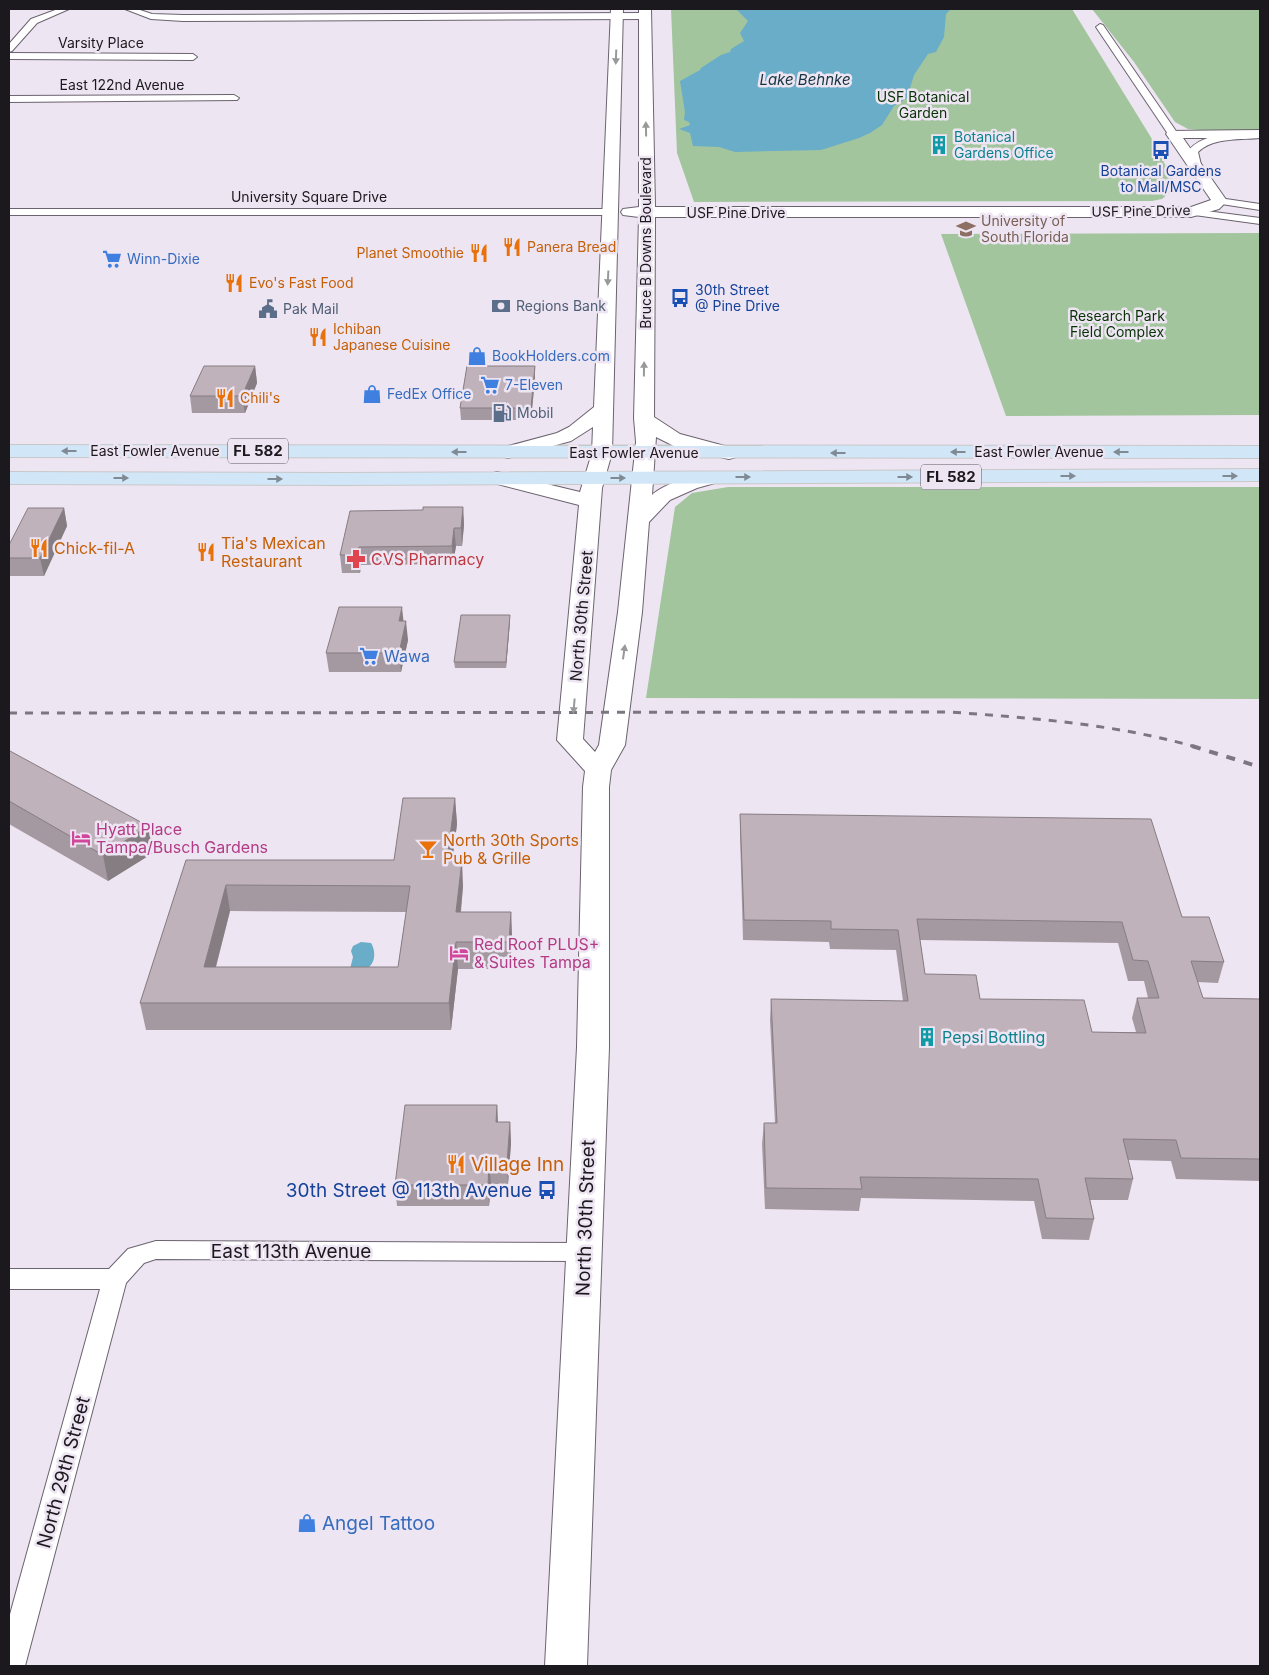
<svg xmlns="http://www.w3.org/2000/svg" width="1269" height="1675" font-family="Inter,sans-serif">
  <rect width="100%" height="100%" fill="#eee5f3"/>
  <!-- green -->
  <g fill="#a2c59e">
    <path d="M671,9H1072L1152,139L1175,184V188L1162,199L1152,201L694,202L677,153Z"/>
    <path d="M1092,9H1260V130H1199L1188,129L1175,122L1134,62Z"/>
    <path d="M1260,233V415L1006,416L941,234Z"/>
    <path d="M728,487H1260V699L646,698L675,507L692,493Z"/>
  </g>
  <!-- water -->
  <g fill="#69adc8">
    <path d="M736,9H951L946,14L944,37L936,52L928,54L914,75L907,98L894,106L882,125L870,133L859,138L821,150L735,152L719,147L693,146L690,133L679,129L690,125L689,122L684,120L685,112L680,81L700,70L701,68L721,55L730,52L731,49L744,41L740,33L748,21Z"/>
    <path d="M361,942L371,943C376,951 376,964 366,969C362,971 355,969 350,969L353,957L351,951L353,946Z"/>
  </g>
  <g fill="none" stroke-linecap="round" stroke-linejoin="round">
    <!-- street casing -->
    <g stroke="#6b636f" stroke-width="2">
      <g id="street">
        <path d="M58,9H69L37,23L12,51L9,52V44L31,19Z"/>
        <path d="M125,9H137L152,14L183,15L645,13L649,16L645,19L183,21L151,19Z"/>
        <path d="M1100,24L1103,25L1178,134L1176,136L1173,137L1168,134L1096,27Z"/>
        <path d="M9,53L193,54L197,57L193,60L9,59Z"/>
        <path d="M234,95L239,98L237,100L9,102V96Z"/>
        <path d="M1260,132V138C1241,140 1213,137 1198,152L1202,169L1197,172L1192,169L1188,151C1204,131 1237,134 1260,132Z"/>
        <path d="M1219,198L1260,204V210L1215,203L1214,201Z"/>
        <path d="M9,209H610L615,212L610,215H9Z"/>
        <path d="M1191,209L1260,218V224L1187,214L1186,212L1187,210Z"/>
        <path d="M156,1241L584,1243L592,1245L596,1252L592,1259L584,1261L156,1259L144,1263L126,1283L25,1666H9V1618L100,1289H9V1269H109L128,1249Z"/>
      </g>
    </g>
    <!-- secondary casing -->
    <g stroke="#6b636f" stroke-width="2">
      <path id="secondary" d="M611,9H623L612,453L602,488L583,739L595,752L599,745L618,612L636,442L634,418L639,217L623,215L621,212L623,209L639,207V9H651L655,207H1191L1211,200L1166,134L1168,131L1260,130V138H1183L1227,201L1219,209L1191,217H655L654,417L680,434L736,449L739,453L736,457L729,459L676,447L656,437L652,495C663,484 707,469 722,473L725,477L722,481L697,488L670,500L649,522L642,612L625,745L611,770L609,787V1047L587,1666H545L577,1047L583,787L585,771L557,740L579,505L490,482L487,478L490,474L497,472L580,492L592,453L593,427L571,441L515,456L508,458L501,456L498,452L501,448L557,433L569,427L594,407Z"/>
    </g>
    <!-- primary casing -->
    <g stroke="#c9c8c9" stroke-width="2">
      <g id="primary">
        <path d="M9,445L1260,446V458L9,457Z"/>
        <path d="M1260,469V481L341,485L9,484V472L341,473Z"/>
      </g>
    </g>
    <!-- street -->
    <use href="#street" fill="#fff" fill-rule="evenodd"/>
    <!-- secondary -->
    <use href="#secondary" fill="#fff" fill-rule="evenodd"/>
    <!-- primary -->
    <use href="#primary" fill="#d1e6f7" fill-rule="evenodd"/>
    <!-- rail-far1 -->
    <path stroke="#7b767f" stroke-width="3" stroke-dasharray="8 8" stroke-linecap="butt" d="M9,713L949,712C1033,718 1115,724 1196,747"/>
    <!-- rail -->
    <path stroke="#7b767f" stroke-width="4" stroke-dasharray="9 9" stroke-linecap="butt" d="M1192,746L1260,767"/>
  </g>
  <!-- wall -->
  <g fill="#a599a1" fill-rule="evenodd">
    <path d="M255,366L257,383L245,413H192L190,396Z"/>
    <path d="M535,366V378L531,420H461L460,408Z"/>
    <path d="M463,507L464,525L462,546H456L453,564L361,565L360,573H342L340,555L423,510Z"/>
    <path d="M64,508L67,526L44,576H9V545Z"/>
    <path d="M403,621L408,640L401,672H329L326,653Z"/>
    <path d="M510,621L506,668H455L454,662Z"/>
    <path d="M9,752L148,826L153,853L108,881L9,824Z"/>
    <path d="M455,798L457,824L452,860L463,886L461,912H511L512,938L510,969H458L451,1030H146L140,1003L186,860H394ZM230,911L406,912L398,967H216Z"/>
    <path d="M740,814L1182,917L1224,962L1218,983L1197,982L1203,998L1260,999V1181L1176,1179L1171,1161L1128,1160L1133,1179L1128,1200H1090L1094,1219L1089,1240L1042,1239L1034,1201L861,1198L859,1211L765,1209L762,1144L764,1123H775L770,1020L771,999L903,1001L896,950L830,949L829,942L743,940L740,834ZM920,940L1118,943L1128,981H1144L1148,998H1137L1132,1018L1136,1032H1092L980,999L925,974Z"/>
    <path d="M497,1105L498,1122H510L511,1143L508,1184H491L489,1206H397L395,1185Z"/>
  </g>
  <!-- shaded-wall -->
  <g fill="#867d83">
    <path d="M255,366L257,383L245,413L242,396Z"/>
    <path d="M535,366V378L531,420V408Z"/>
    <path d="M463,507L464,525L462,546L461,528Z"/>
    <path d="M64,508L67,526L44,576L40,558Z"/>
    <path d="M454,528L456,546L453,564L452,546Z"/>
    <path d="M359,547L361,565L360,573L358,555Z"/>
    <path d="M402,607L404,626L399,621Z"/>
    <path d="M510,615V621L506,668V662Z"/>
    <path d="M406,621L408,640L401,672L399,653Z"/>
    <path d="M455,798L457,824L449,886L447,860Z"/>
    <path d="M148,826L153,853L108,881L103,855Z"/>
    <path d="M462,860L463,886L458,938L456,912Z"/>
    <path d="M226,885L230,911L209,993L204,967Z"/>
    <path d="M511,912L512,938L510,969L509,942Z"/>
    <path d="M456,942L458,969L451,1030L449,1003Z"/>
    <path d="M497,1105L498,1126L496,1122Z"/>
    <path d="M510,1122L511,1143L508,1184L507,1163Z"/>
    <path d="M489,1163L491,1184L489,1206L488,1185Z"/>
  </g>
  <!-- building -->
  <g fill="#c0b2bb" stroke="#867d83" fill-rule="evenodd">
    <path d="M204,366H255L242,396H190Z"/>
    <path d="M467,366H535L531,408H460Z"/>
    <path d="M423,507H463L461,528H454L452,546L359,547L358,555H340L350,511L423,510Z"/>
    <path d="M28,508H64L40,558H9V545Z"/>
    <path d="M339,607H402L399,621H406L399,653H326Z"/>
    <path d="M461,615H510L506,662H454Z"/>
    <path d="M10,751L148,826L103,855L9,801V752Z"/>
    <path d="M403,798H455L447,860H462L456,912H511L509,942H456L449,1003H140L186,860H394ZM226,885L410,886L398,967H204Z"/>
    <path d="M740,814L1151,819L1182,917H1209L1224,962L1191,961L1203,998L1260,999V1159L1181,1158L1176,1140L1123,1139L1133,1179L1085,1178L1094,1219L1046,1218L1038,1179L860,1177L862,1189L766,1188L764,1123H777L771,999L908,1001L898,930L831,929V921L744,920ZM917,919L1122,922L1133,960L1148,961L1159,998H1137L1146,1033L1092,1032L1084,1000L980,999L976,975L925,974Z"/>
    <path d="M405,1105H497L496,1122H510L507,1163H489L488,1185H395Z"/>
  </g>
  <!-- one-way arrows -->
  <defs><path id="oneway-solid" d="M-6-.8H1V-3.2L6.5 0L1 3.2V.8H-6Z" transform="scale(1.25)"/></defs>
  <g fill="#99989a">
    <use href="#oneway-solid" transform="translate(616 57) rotate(92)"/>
    <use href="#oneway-solid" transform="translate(646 129) rotate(-91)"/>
    <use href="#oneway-solid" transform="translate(608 278) rotate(93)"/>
    <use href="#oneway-solid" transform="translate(644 369) rotate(-89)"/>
    <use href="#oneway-solid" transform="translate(624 652) rotate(-82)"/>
    <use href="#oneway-solid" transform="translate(574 706) rotate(95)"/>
  </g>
  <g fill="#808a95">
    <use href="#oneway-solid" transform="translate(69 451) rotate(-180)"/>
    <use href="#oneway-solid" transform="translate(459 452) rotate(-180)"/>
    <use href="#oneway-solid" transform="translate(958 452) rotate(180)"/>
    <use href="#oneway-solid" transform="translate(1121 452) rotate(180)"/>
    <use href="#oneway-solid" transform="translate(838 453) rotate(180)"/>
    <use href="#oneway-solid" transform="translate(1068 476)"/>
    <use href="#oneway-solid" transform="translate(1230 476)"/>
    <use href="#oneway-solid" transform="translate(743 477)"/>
    <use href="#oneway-solid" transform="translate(905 477)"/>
    <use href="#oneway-solid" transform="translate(121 478)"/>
    <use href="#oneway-solid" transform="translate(618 478)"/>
    <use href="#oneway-solid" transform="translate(275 479)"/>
  </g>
  <!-- icons -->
  <defs>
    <g id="building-bare" transform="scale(1.5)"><path d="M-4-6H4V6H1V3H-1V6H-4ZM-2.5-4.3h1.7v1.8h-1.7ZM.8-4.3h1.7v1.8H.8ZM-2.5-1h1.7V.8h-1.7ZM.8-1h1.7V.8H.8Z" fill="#0f9aa8" stroke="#eee5f3" stroke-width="2.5" paint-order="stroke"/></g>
    <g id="bus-bare" transform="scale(1.5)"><path d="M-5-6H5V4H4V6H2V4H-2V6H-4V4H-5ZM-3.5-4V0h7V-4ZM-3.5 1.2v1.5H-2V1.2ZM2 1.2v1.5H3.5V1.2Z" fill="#1a4fb4" stroke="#eee5f3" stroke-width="2.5" paint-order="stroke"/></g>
    <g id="university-bare" transform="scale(1.5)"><path d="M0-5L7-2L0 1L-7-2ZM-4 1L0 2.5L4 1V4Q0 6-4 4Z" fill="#8d6e63" stroke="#eee5f3" stroke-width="2.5" paint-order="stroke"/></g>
    <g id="restaurant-bare" transform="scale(1.5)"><path d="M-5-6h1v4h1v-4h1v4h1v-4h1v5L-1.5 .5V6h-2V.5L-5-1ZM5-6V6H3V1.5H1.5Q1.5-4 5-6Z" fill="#e8710a" stroke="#eee5f3" stroke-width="2.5" paint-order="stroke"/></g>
    <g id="supermarket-bare" transform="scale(1.5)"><path d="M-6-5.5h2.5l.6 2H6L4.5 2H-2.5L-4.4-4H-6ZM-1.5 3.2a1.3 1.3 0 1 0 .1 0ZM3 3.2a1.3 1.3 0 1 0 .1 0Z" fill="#3f7fe0" stroke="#eee5f3" stroke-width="2.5" paint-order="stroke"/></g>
    <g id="bank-bare" transform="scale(1.5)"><path d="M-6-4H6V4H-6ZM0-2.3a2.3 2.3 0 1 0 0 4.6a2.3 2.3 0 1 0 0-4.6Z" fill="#5c6f8a" stroke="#eee5f3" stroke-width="2.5" paint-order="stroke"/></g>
    <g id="civic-bare" transform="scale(1.5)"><path d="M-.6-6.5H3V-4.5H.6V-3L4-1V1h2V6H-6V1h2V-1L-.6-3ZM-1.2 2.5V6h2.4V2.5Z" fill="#5c6f8a" stroke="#eee5f3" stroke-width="2.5" paint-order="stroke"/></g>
    <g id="shop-bare" transform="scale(1.5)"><path d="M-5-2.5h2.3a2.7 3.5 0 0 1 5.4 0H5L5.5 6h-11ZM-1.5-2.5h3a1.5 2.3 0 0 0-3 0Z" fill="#3f7fe0" stroke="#eee5f3" stroke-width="2.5" paint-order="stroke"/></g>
    <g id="fuel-bare" transform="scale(1.5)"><path d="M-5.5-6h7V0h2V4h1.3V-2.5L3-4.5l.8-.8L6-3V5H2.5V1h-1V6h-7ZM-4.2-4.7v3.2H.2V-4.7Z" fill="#5c6f8a" stroke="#eee5f3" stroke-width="2.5" paint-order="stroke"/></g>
    <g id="pharmacy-bare" transform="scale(1.5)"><path d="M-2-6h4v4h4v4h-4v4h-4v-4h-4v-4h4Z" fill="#e0444e" stroke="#eee5f3" stroke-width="2.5" paint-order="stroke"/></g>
    <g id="hotel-bare" transform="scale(1.5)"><path d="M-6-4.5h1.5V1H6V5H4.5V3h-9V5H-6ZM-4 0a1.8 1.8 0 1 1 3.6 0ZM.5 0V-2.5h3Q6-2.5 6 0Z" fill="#d1479c" stroke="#eee5f3" stroke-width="2.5" paint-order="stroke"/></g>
    <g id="bar-bare" transform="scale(1.5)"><path d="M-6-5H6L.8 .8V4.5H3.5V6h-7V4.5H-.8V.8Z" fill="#e8710a" stroke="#eee5f3" stroke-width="2.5" paint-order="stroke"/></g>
  </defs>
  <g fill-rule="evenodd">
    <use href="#building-bare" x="939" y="145"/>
    <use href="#bus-bare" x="1161" y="150"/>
    <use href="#university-bare" x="966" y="229"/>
    <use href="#restaurant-bare" x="512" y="247"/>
    <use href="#restaurant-bare" x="479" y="253"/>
    <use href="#supermarket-bare" x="112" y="259"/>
    <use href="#restaurant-bare" x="234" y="283"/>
    <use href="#bus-bare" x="680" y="298"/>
    <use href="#bank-bare" x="501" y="306"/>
    <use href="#civic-bare" x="268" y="309"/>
    <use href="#restaurant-bare" x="318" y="337"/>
    <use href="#shop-bare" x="477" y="356"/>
    <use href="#supermarket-bare" x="490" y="385"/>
    <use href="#shop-bare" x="372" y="394"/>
    <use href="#restaurant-bare" x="225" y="398"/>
    <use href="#fuel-bare" x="502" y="413"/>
    <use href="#restaurant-bare" x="39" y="548"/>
    <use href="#restaurant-bare" x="206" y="552"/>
    <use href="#pharmacy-bare" x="356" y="559"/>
    <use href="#supermarket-bare" x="369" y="656"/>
    <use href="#hotel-bare" x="81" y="838"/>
    <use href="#bar-bare" x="428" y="849"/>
    <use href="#hotel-bare" x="459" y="953"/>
    <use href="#building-bare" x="927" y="1037"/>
    <use href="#restaurant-bare" x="456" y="1164"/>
    <use href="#bus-bare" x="547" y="1190"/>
    <use href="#shop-bare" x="307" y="1523"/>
  </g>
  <g text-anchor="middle" stroke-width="5" stroke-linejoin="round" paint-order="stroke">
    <!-- far-street labels -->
    <g font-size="14" fill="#1c191e" stroke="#eee5f3">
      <text x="101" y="48">Varsity Place</text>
      <text x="122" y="90">East 122nd Avenue</text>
      <text x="309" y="202">University Square Drive</text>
      <text transform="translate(1141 211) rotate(-1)" y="5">USF Pine Drive</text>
      <text x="736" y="218">USF Pine Drive</text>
      <text transform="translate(646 243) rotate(-90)" y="5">Bruce B Downs Boulevard</text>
      <text x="155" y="456">East Fowler Avenue</text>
      <text x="1039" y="457">East Fowler Avenue</text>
      <text x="634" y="458">East Fowler Avenue</text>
    </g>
    <!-- far-park labels -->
    <g font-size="14" fill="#073304" stroke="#eee5f3">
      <text x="923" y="102">USF Botanical<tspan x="923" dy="16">Garden</tspan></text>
      <text x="1117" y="321">Research Park<tspan x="1117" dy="16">Field Complex</tspan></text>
    </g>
    <!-- far-culture labels -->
    <g font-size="14" fill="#0d838f" stroke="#eee5f3" text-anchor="start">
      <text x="954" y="142">Botanical<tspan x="954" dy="16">Gardens Office</tspan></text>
    </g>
    <!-- far-transit labels -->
    <g font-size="14" fill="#164399" stroke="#eee5f3">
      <text x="1161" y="176">Botanical Gardens<tspan x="1161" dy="16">to Mall/MSC</tspan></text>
      <text x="695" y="295" text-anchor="start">30th Street<tspan x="695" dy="16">@ Pine Drive</tspan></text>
    </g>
    <!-- far-education labels -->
    <g font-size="14" fill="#785e54" stroke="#eee5f3" text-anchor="start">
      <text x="981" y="226">University of<tspan x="981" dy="16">South Florida</tspan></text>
    </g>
    <!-- far-food labels -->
    <g font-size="14" fill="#c56008" stroke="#eee5f3" text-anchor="start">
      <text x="527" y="252">Panera Bread</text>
      <text x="464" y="258" text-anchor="end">Planet Smoothie</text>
      <text x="249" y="288">Evo's Fast Food</text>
      <text x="333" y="334">Ichiban<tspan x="333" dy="16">Japanese Cuisine</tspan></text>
      <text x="240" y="403">Chili's</text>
    </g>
    <!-- far-shop labels -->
    <g font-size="14" fill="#366cbe" stroke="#eee5f3" text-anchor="start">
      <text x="127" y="264">Winn-Dixie</text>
      <text x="492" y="361">BookHolders.com</text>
      <text x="505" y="390">7-Eleven</text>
      <text x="387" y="399">FedEx Office</text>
    </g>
    <!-- far-service labels -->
    <g font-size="14" fill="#4e5e75" stroke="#eee5f3" text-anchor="start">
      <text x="516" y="311">Regions Bank</text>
      <text x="283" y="314">Pak Mail</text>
      <text x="517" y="418">Mobil</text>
    </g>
    <!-- far-water labels -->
    <g font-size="15" font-style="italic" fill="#153541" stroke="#eee5f3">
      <text x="805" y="85">Lake Behnke</text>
    </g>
    <!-- shield labels -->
    <g fill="#eee5f3" stroke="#5b565e" stroke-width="1">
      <rect x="228" y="438.5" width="60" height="25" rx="4"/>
      <rect x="921" y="464.5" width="60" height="25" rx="4"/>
    </g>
    <g font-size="15" font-weight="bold" fill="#1c191e">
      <text x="258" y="456">FL 582</text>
      <text x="951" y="482">FL 582</text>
    </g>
    <!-- food labels -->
    <g font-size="16" fill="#c56008" stroke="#eee5f3" text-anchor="start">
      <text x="221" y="549">Tia's Mexican<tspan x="221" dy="18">Restaurant</tspan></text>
      <text x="54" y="554">Chick-fil-A</text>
      <text x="443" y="846">North 30th Sports<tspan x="443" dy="18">Pub &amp; Grille</tspan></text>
    </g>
    <!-- health labels -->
    <g font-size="16" fill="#be3a42" stroke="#eee5f3" text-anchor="start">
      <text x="371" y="565">CVS Pharmacy</text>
    </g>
    <!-- street labels -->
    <g font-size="16" fill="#1c191e" stroke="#eee5f3">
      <text transform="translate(581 616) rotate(-85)" y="6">North 30th Street</text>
    </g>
    <!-- shop labels -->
    <g font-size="16" fill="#366cbe" stroke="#eee5f3" text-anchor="start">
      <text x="384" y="662">Wawa</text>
    </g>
    <!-- hotel labels -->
    <g font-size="16" fill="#b23c85" stroke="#eee5f3" text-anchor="start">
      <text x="96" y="835">Hyatt Place<tspan x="96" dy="18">Tampa/Busch Gardens</tspan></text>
      <text x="474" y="950">Red Roof PLUS+<tspan x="474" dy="18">&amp; Suites Tampa</tspan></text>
    </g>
    <!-- culture labels -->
    <g font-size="16" fill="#0d838f" stroke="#eee5f3" text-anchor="start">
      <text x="942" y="1043">Pepsi Bottling</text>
    </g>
    <!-- near-food labels -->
    <g font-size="19" fill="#c56008" stroke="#eee5f3" text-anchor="start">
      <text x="471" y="1171">Village Inn</text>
    </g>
    <!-- near-transit labels -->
    <g font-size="19" fill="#164399" stroke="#eee5f3" text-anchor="end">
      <text x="532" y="1197">30th Street @ 113th Avenue</text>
    </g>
    <!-- near-street labels -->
    <g font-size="19" fill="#1c191e" stroke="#eee5f3">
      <text transform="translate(585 1218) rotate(-88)" y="7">North 30th Street</text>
      <text x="291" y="1258">East 113th Avenue</text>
      <text transform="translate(63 1472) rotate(-75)" y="7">North 29th Street</text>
    </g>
    <!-- near-shop labels -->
    <g font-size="19" fill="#366cbe" stroke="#eee5f3" text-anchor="start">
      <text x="322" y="1530">Angel Tattoo</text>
    </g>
  </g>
  <!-- border -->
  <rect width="1269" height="1675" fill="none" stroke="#1c191e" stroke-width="20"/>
</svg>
